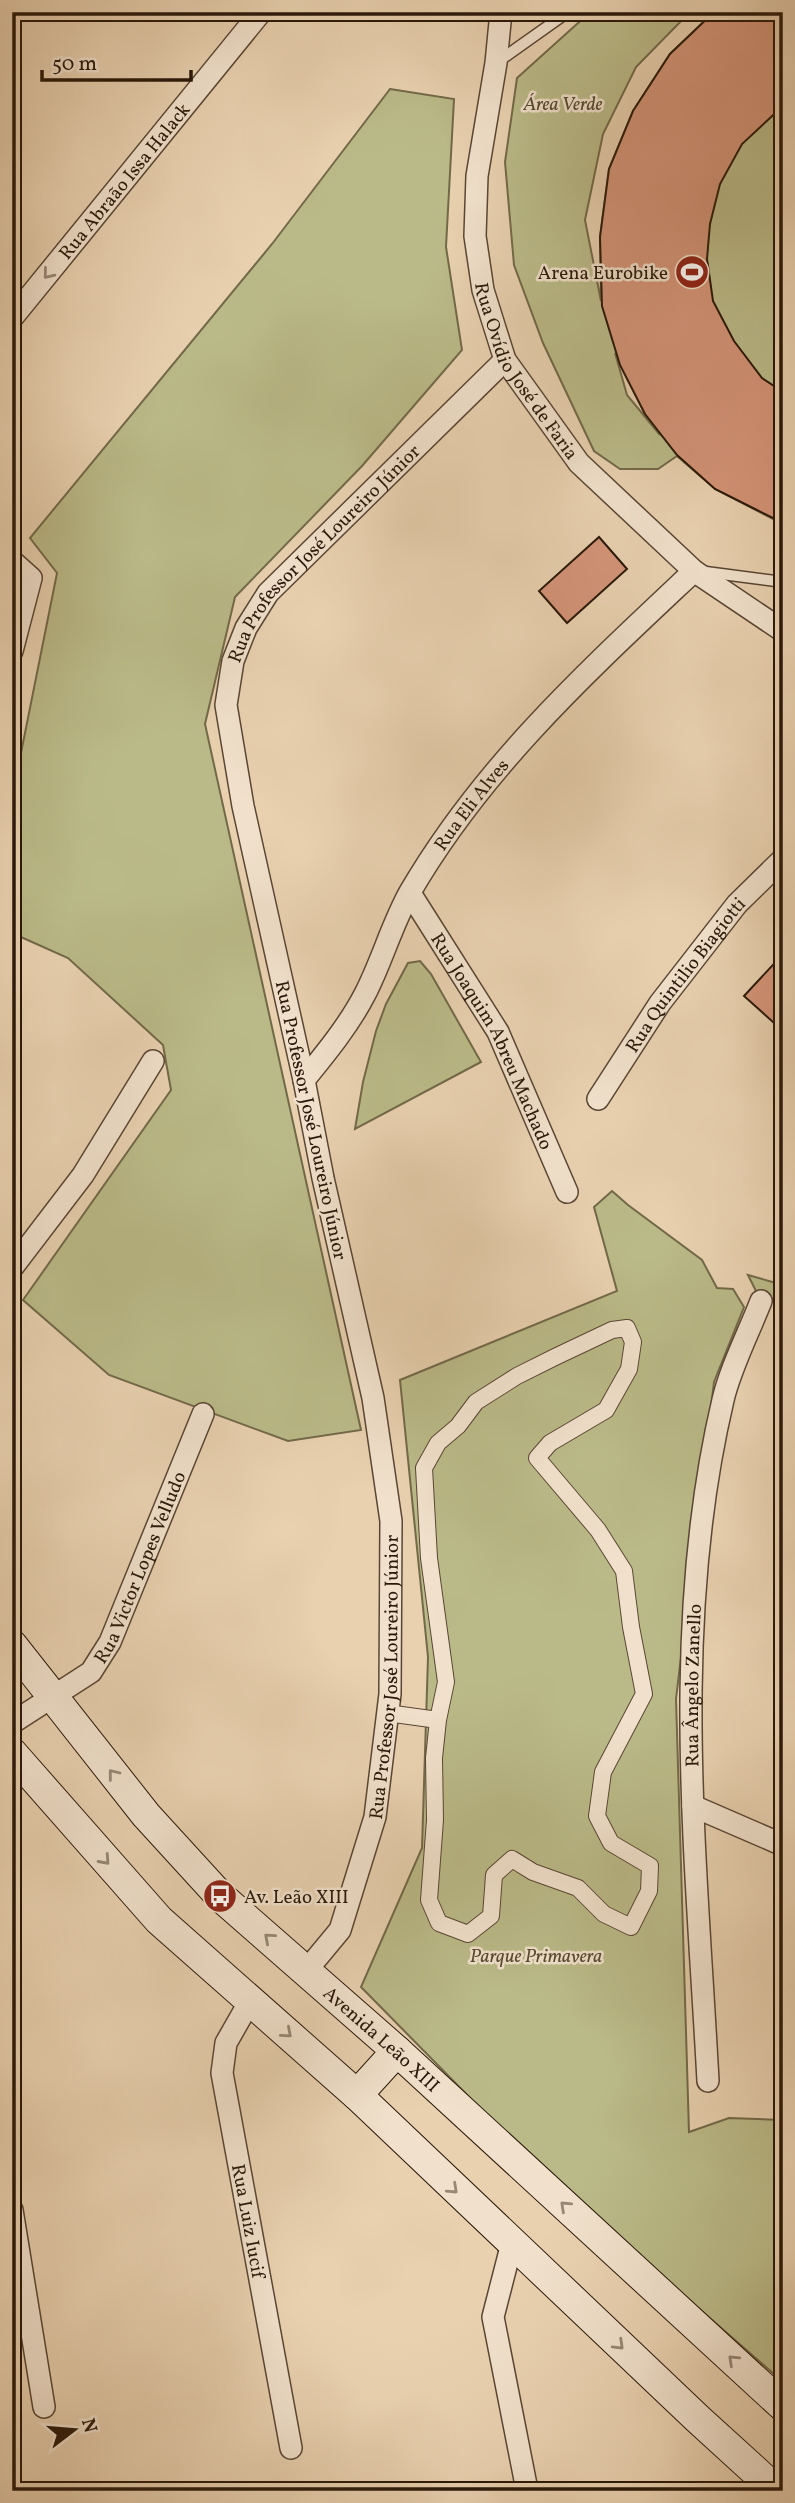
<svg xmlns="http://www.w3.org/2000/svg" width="795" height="2503" font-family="Vollkorn,serif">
  <rect width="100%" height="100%" fill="#e9d1b0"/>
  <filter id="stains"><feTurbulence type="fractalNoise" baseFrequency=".00286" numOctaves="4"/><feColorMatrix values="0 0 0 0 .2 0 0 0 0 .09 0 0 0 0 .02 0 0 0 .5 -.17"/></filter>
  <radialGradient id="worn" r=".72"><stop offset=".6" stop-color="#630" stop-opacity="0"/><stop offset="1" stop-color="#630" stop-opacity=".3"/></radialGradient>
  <!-- green -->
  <g fill="#baba88" stroke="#726949" stroke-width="2" fill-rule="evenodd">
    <path d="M594,12L688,14L636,67L603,134L585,220L601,301L600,237L609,169L633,111L670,54L714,12H783V521L773,519L715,489L677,456L658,469H620L594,451L543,343L514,265L505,162L517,78L578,23ZM615,353L645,414L660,435L627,395Z"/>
    <path d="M390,89L454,99L446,247L462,350L362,466L235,597L205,724L361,1430L288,1441L109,1375L23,1300L171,1090L163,1045L68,958L12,933V773L21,753L57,573L30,538L272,244Z"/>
    <path d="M420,961L431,974L481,1062L355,1129L363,1082L376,1031L386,1004L408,963Z"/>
    <path d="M612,1191L628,1205L702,1260L717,1288L733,1289L744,1307L714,1382L676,1699L689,2132L729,2118L783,2120V2382L549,2178L361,1987L422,1848L428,1657L400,1380L617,1291L594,1207Z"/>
    <path d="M748,1275L783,1285V1304L774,1298L761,1301Z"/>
  </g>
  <!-- building -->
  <g fill="#d49478" stroke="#29180a" stroke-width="2">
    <path d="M714,12H783V106L742,144L720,184L710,224L707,259L713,301L734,341L762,378L783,392V523L715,489L677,455L645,414L620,365L602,306L600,237L609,169L633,111L670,54Z"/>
    <path d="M599,537L627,569L567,623L539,591Z"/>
    <path d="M783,954V1031L744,996Z"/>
  </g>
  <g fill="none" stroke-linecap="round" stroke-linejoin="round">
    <!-- service casing -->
    <g stroke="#594634" stroke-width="13">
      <g id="service">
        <path d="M496,63L568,12"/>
        <path d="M706,572L783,582"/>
      </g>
    </g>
    <!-- pedestrian casing -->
    <g stroke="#594634" stroke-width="18">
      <path id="pedestrian" d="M387,1713L438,1720L434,1758L435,1820L429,1900L439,1923L468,1934L491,1916L494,1875L512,1859L533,1872L578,1888L604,1914L631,1927L649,1891L650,1866L611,1843L597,1816L603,1772L644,1694L631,1627L624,1571L598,1530L537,1458L550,1443L606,1410L629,1369L633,1342L627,1328L612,1330L555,1357L517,1376L476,1402L458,1426L438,1443L424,1468L429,1558L446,1682L438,1720"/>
    </g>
    <!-- minor casing -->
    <g stroke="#594634" stroke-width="24">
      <g id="minor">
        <path id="s1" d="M501,12L496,63L477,176L475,236L483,290L505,360L579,463L694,571L783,631"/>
        <path id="s2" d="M12,318L261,12"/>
        <path d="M12,561L31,578L12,651"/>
        <path id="s3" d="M410,893L498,1032L567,1192"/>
        <path id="s4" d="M304,1080C326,1053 349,1025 365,994C382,961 392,924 410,892C484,765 589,670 694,571"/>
        <path id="s5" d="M598,1099L660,1003L737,904L783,859"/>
        <path d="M12,1268L83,1175L153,1061"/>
        <path id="s6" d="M12,1723L91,1672L110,1642L203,1414"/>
        <path d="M693,1806L783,1845"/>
        <path id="s7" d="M306,1971L340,1930L375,1817L390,1694L391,1521L373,1398L323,1178L304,1080L243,806L226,705L233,661L246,628L268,593L505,360"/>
        <path id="s8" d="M250,2001L226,2043L222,2073L291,2448"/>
        <path id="s9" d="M708,2081C696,1854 670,1624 723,1400C730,1369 749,1332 761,1301"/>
        <path d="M12,2210L44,2407"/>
        <path d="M512,2243L493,2317L526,2485"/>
      </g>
    </g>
    <!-- secondary casing -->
    <g stroke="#29180a" stroke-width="32">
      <g id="secondary">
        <path id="s10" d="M12,1645L146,1815L220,1896L397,2051L783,2406"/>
        <path d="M12,1753L159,1920L357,2095L698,2419L777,2491"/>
        <path d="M357,2095L397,2051"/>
      </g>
    </g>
    <!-- service -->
    <use href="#service" stroke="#f1e1cc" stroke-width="10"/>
    <!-- pedestrian -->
    <use href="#pedestrian" stroke="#f1e1cc" stroke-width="16"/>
    <!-- minor -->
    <use href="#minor" stroke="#f1e1cc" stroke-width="21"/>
    <!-- secondary -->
    <use href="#secondary" stroke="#f1e1cc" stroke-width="30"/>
  </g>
  <!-- one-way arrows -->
  <defs><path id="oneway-chevron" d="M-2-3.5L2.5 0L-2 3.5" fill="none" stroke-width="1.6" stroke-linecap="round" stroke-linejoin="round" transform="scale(1.75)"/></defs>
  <g stroke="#978775">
    <use href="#oneway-chevron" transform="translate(48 274) rotate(129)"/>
    <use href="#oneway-chevron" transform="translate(113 1774) rotate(-128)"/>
    <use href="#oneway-chevron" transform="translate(105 1860) rotate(48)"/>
    <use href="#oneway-chevron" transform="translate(269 1938) rotate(-139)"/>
    <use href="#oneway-chevron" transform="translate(287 2033) rotate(41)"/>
    <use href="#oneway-chevron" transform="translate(453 2189) rotate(43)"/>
    <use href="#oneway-chevron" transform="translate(565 2206) rotate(-137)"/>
    <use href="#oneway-chevron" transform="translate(619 2345) rotate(44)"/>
    <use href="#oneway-chevron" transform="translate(733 2360) rotate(-137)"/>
  </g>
  <!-- icons -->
  <defs>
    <g id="stadium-disc" transform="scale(1.75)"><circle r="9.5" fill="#8f2418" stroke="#f1e1cc"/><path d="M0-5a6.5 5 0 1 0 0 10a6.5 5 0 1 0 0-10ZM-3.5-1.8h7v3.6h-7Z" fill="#fff"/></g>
    <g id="bus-disc" transform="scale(1.75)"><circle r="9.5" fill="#8f2418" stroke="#f1e1cc"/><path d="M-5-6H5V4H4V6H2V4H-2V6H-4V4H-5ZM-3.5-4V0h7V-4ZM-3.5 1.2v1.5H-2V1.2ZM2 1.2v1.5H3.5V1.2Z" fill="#fff"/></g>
  </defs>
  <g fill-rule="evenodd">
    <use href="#stadium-disc" x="692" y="272"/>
    <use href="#bus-disc" x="220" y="1896"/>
  </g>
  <g text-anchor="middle" stroke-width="5" stroke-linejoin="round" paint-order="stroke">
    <!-- park labels -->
    <g font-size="19" font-style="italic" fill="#544930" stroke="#f1e1cc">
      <text x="563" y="110">Área Verde</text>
      <text x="536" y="1962">Parque Primavera</text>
    </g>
    <!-- street labels -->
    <g font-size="19" fill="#29180a" stroke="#f1e1cc">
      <text dy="7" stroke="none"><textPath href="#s2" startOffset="177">Rua Abraão Issa Halack</textPath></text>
      <text dy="7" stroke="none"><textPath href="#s1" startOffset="373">Rua Ovídio José de Faria</textPath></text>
      <text dy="7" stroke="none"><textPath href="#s7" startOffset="1488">Rua Professor José Loureiro Júnior</textPath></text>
      <text dy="7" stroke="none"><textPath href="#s4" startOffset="324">Rua Eli Alves</textPath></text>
      <text dy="7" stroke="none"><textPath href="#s5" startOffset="152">Rua Quintilio Biagiotti</textPath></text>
      <text dy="7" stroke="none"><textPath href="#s3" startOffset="170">Rua Joaquim Abreu Machado</textPath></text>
      <text transform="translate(312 1120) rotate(78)" y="7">Rua Professor José Loureiro Júnior</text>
      <text dy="7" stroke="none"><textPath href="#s6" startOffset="210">Rua Victor Lopes Velludo</textPath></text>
      <text dy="7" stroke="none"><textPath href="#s7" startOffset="312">Rua Professor José Loureiro Júnior</textPath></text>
      <text dy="7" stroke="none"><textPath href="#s9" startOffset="396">Rua Ângelo Zanello</textPath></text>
      <text dy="7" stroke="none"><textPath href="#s10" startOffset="542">Avenida Leão XIII</textPath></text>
      <text dy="7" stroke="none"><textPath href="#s8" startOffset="229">Rua Luiz Iucif</textPath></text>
    </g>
    <!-- poi labels -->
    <g font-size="19" fill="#29180a" stroke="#f1e1cc" text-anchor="end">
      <text x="668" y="279">Arena Eurobike</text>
      <text x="244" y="1903" text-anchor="start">Av. Leão XIII</text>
    </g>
  </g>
  <!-- margin -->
  <rect width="795" height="2503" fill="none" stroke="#e9d1b0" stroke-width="42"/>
  <rect x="14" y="14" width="767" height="2475" fill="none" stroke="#29180a" stroke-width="3.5"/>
  <rect x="21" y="21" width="753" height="2461" fill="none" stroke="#29180a" stroke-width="2"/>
  <!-- north arrow -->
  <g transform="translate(74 2430) rotate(74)" stroke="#f1e1cc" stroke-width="5" paint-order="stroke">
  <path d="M0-5L12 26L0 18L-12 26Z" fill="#29180a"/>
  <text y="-10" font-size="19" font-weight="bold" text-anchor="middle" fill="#29180a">N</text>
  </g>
  <!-- scale -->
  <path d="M42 70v10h149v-10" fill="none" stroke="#29180a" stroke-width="3.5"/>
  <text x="52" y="70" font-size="21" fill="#29180a" stroke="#f1e1cc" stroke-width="5" paint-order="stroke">50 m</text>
  <rect width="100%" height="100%" filter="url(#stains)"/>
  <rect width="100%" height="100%" fill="url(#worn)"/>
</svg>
